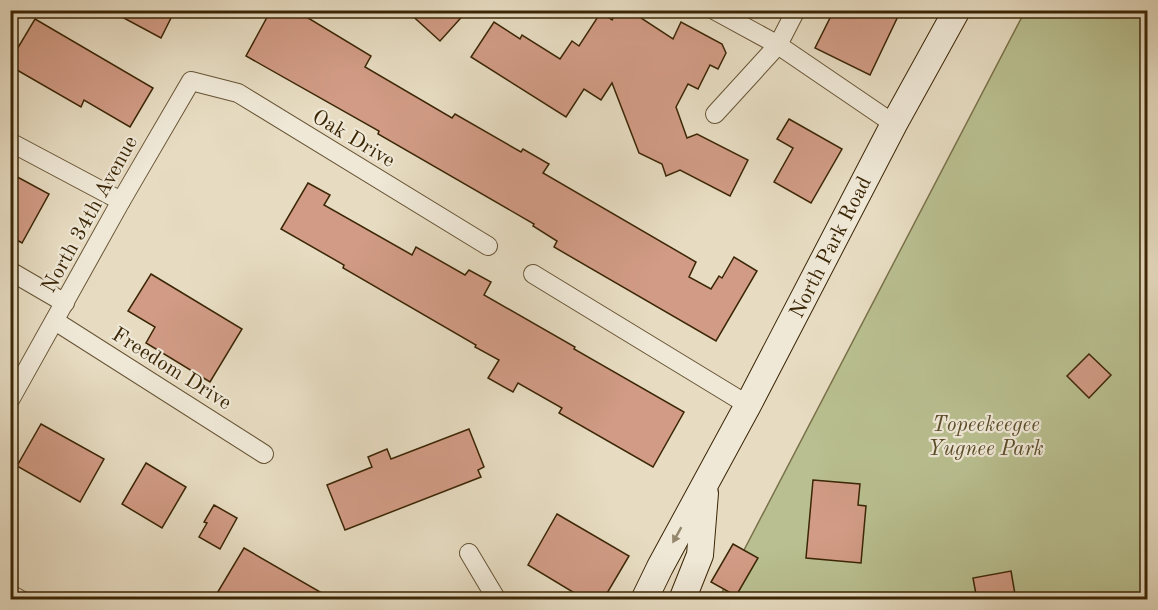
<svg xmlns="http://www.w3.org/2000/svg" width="1158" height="610" font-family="'Old Standard TT',serif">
  <rect width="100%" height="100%" fill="#e7dcc2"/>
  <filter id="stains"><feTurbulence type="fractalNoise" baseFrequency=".00333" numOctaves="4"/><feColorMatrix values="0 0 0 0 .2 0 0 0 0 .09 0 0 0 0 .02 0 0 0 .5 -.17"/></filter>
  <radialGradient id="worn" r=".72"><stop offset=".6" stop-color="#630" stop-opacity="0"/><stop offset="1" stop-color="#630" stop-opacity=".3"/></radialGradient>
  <!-- green -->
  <path fill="#b9bf90" stroke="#7a724a" stroke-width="1.5" d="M1025,11H1147V599L718,600Z"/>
  <!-- building -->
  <g fill="#d19b85" stroke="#3b2605" stroke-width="1.5">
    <path d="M109,10H175L161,38Z"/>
    <path d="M271,10H295L371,56L365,67L452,118L455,114L521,152L523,149L549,164L543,173L696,262L689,277L711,289L719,276L722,278L734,257L757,271L716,341L554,247L557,241L533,226L534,224L378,134L379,131L246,56Z"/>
    <path d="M406,10H468L440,41Z"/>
    <path d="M618,10H629L673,39L681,22L722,44L726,53L718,69L710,65L698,89L688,84L676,107L687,138L697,134L748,160L730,196L680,170L666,176L662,164L639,153L612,83L601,100L584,89L566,117L471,57L494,22L520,39L522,35L560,59L572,41L579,46L601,12L612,20Z"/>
    <path d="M834,10H901L870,75L815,48Z"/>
    <path d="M35,19L153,88L130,127L84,100L81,107L10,66V61Z"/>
    <path d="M789,119L842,149L811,203L774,182L793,148L777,139Z"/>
    <path d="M10,173L49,194L22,243L10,236Z"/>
    <path d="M308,183L330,195L324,205L412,255L416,247L465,275L469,270L491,282L484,295L575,347L574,349L684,412L653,467L559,413L562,408L518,383L513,392L488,378L499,360L475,347L476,345L343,268L344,265L281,229Z"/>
    <path d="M151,274L242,329L210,382L146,343L155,327L128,311Z"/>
    <path d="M1089,354L1111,375L1089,398L1067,376Z"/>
    <path d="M41,424L104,459L80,502L17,466Z"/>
    <path d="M469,429L484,467L478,470L481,477L345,530L327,485L372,467L368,457L387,449L391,459Z"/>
    <path d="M146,463L186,487L162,528L122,504Z"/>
    <path d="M813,480L860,484L858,505L866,506L861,563L806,558Z"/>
    <path d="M214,505L237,518L220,549L199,537L207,523L204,522Z"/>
    <path d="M557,514L629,556L603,600H586L528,565Z"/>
    <path d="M733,544L758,558L736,596L711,582Z"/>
    <path d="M244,548L334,600H213Z"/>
    <path d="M1011,571L1016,600H977L973,578Z"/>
  </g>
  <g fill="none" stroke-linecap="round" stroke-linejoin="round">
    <!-- street casing -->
    <g stroke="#665434" stroke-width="20">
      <g id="street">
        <path d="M714,10L778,45L894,124"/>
        <path d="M715,114L778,45L796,10"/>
        <path d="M10,142L121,201"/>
        <path d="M10,271L65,303"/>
        <path d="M533,274L748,405"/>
        <path d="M55,321L264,454"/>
        <path d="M10,400L121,201L191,81L238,93L488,246"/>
        <path d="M469,553L497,600"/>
        <path d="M10,594L21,600"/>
      </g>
    </g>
    <!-- secondary casing -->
    <g stroke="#3b2605" stroke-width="28">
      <g id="secondary">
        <path d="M644,600L660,567L748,405L894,124L957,10"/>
        <path d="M682,600L700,555L705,493"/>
      </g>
    </g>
    <!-- street -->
    <use href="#street" stroke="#efe8d7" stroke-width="18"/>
    <!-- secondary -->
    <use href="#secondary" stroke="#efe8d7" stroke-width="26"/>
  </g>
  <!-- one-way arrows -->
  <defs><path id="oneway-solid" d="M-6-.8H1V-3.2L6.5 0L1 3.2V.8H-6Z" transform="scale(1.5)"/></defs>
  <use fill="#95876e" href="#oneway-solid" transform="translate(677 535) rotate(119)"/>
  <g text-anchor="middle" stroke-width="4.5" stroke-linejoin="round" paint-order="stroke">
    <!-- street labels -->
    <g font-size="21" fill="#3b2605" stroke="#efe8d7">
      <text transform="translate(354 138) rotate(31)" y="7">Oak Drive</text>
      <text transform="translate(89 214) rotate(-61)" y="7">North 34th Avenue</text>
      <text transform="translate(830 247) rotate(-63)" y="7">North Park Road</text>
      <text transform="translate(172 368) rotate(32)" y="7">Freedom Drive</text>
    </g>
    <!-- park labels -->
    <g font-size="21" font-style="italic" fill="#5a4c28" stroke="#efe8d7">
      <text x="986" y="431">Topeekeegee<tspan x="986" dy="24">Yugnee Park</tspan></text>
    </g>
  </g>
  <!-- margin -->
  <rect width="1158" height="610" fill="none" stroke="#e7dcc2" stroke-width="36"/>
  <rect x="12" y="12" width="1134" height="586" fill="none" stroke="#3b2605" stroke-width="3"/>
  <rect x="18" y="18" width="1122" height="574" fill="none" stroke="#3b2605" stroke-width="1.5"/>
  <rect width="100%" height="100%" filter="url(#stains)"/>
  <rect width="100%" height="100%" fill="url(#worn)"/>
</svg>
